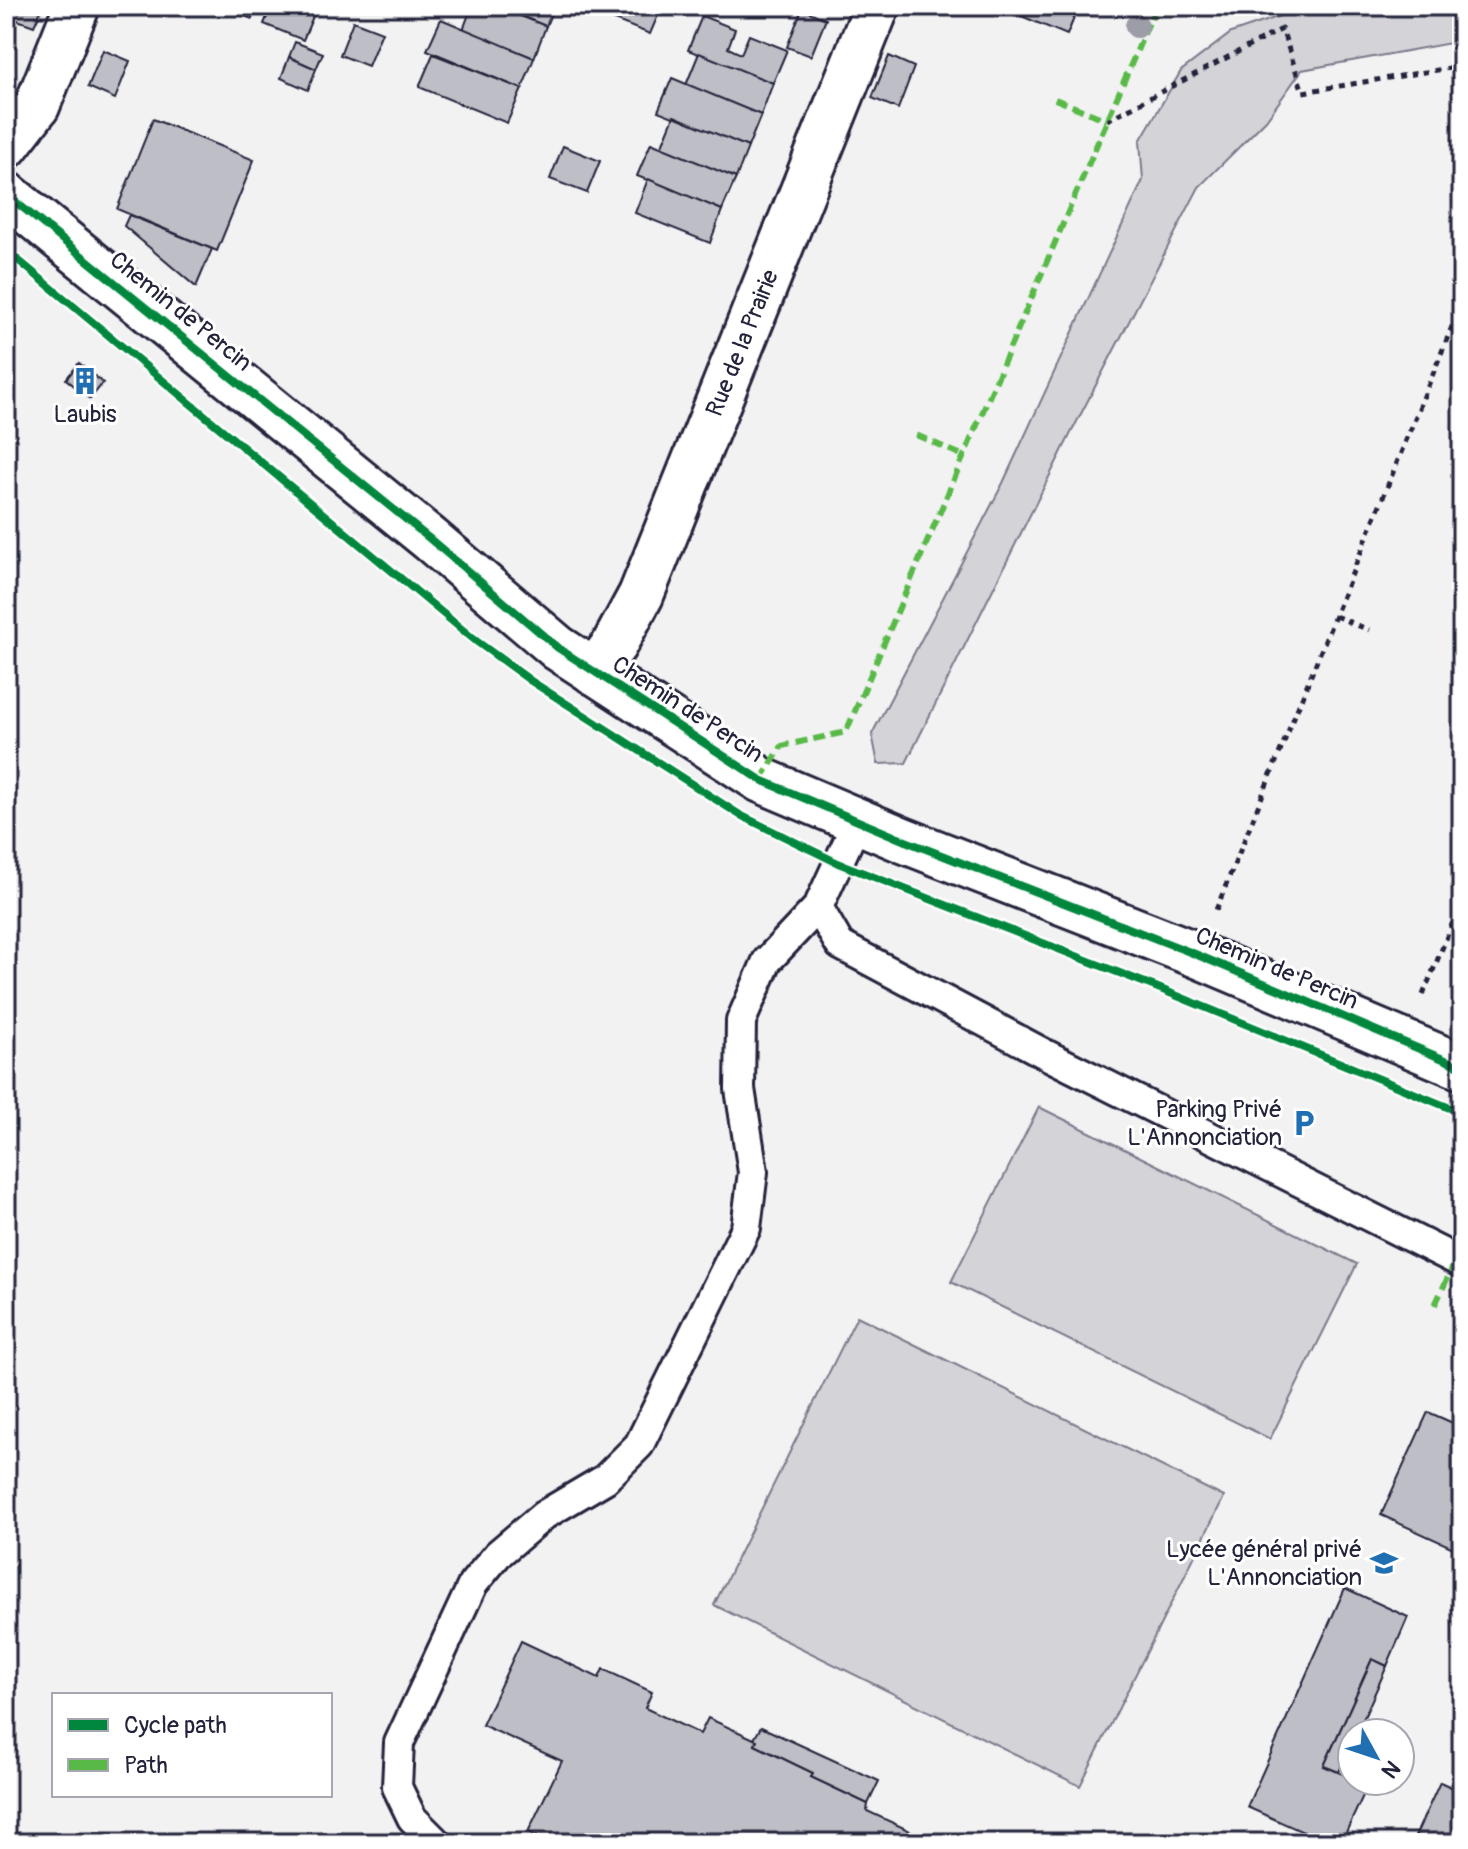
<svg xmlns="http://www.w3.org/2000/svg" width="1468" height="1849" font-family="Pangolin,sans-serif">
  <rect width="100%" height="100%" fill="#f2f2f3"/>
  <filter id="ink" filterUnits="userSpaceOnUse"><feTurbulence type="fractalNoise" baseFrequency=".0125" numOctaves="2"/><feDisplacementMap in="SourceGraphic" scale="16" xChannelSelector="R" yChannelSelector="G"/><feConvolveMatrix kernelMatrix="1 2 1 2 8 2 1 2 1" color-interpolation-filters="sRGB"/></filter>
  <g filter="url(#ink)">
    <!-- green -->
    <g fill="#d3d3d8" stroke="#7a7a8a" stroke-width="2">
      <path d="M1462,6V41L1302,70L1266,120L1199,187L1071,433L906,763L878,764L872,734L1003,483L1143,180L1140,141L1181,71L1231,33L1309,6Z"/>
      <path d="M1039,1107L1357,1264L1270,1439L951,1282Z"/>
      <path d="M857,1316L1224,1497L1080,1786L714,1605Z"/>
    </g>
    <!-- building -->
    <g fill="#bebec6" stroke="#22223b" stroke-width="2">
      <path d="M6,6H43L34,26L12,18L6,33Z"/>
      <path d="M220,6H257L252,19Z"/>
      <path d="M268,6H316L317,7L303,40L264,24L271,7Z"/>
      <path d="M472,6H496L546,26L534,58L463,30Z"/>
      <path d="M496,6H554L546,26Z"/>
      <path d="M620,6H662L650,34L614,20Z"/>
      <path d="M997,6H1079L1067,35Z"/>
      <path d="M802,9L826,19L811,56L787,47Z"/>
      <path d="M702,16L735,29L728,48L741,54L749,35L787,50L773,83L688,50Z"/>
      <path d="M441,19L534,58L522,89L427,50Z"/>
      <path d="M353,21L382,32L368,66L340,55Z"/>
      <path d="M295,42L323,53L316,69L289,57Z"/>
      <path d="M103,50L130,61L115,99L88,87Z"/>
      <path d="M699,53L773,83L761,115L686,85Z"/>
      <path d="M433,54L522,89L507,123L419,87Z"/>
      <path d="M889,56L914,67L898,109L872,98Z"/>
      <path d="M289,57L316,69L308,90L281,78Z"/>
      <path d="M672,78L761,115L748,147L658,111Z"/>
      <path d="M674,116L748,147L736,178L661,148Z"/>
      <path d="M153,119L254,160L217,251L117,209Z"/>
      <path d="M651,143L736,178L722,210L637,176Z"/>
      <path d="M563,146L600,161L587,193L550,179Z"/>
      <path d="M648,179L722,210L710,243L635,213Z"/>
      <path d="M129,215L212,249L196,287L124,226Z"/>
      <path d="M79,363L103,383L90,399L66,379Z"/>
      <path d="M1428,1412L1462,1427V1552L1381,1515Z"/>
      <path d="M1345,1588L1408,1617L1387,1666L1372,1659L1324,1766L1352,1778V1781L1368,1785L1341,1843H1328L1247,1807Z"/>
      <path d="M521,1641L599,1678L603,1669L652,1692L645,1708L700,1734L708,1718L754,1739L757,1740L755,1745L813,1773L811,1777L868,1804L867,1811L936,1843H595L585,1838L582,1843H552L528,1832L562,1761L482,1725Z"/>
      <path d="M1372,1659L1387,1666L1357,1733H1352V1743L1339,1772L1324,1766Z"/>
      <path d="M761,1727L879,1781L868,1804L811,1777L813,1773L755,1745L757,1740L754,1739Z"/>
      <path d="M1440,1782L1462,1792V1843H1412Z"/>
    </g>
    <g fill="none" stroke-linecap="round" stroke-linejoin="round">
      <!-- service casing -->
      <g stroke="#22223b" stroke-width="34">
        <g id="service">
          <path d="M858,820L818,907L840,945L1047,1055L1462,1263"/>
          <path d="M437,1843L412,1818L397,1787L399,1743L473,1584L498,1554L544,1515L605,1479L639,1445L746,1228L753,1172L740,1089L741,1021L767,961L818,907"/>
        </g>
      </g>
      <!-- minor casing -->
      <g stroke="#22223b" stroke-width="50">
        <g id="minor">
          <path d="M6,146L37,106L77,6"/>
          <path d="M6,194L430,539L558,648L761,780L903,840L1195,954L1462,1067"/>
          <path d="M594,672L614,645L641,595L877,6"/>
        </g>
      </g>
      <!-- path -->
      <g stroke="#22223b" stroke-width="5" stroke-dasharray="6 6" stroke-linecap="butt">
        <path d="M1107,120L1282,29L1303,92L1462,66"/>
        <path d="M1335,616L1369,630"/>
        <path d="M1216,910L1462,302"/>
        <path d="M1423,995L1462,900"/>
      </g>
      <!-- service -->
      <use href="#service" stroke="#fff" stroke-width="28"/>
      <!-- minor -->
      <use href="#minor" stroke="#fff" stroke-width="44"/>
      <!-- quiet -->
      <g stroke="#58b947" stroke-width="6" stroke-dasharray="12 6" stroke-linecap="butt">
        <path d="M1055,99L1107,120"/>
        <path d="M916,435L964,456"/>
        <path d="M761,780L782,746L846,732L1156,6"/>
        <path d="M1435,1305L1462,1247"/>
      </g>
      <!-- cycleway casing -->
      <g stroke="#fff" stroke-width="13">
        <g id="cycleway">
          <path d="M6,194L430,539L558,648L761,780L903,840L1195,954L1462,1067"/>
          <path d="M6,250L476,641L531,681L740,815L838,863L1158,988L1462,1113"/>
        </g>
      </g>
      <!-- cycleway -->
      <use href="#cycleway" stroke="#00873e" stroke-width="8"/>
    </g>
    <!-- trees -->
    <circle fill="#9d9da8" cx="1137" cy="26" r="12"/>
  </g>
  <!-- icons -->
  <defs>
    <g id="building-bare" transform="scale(2.16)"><path d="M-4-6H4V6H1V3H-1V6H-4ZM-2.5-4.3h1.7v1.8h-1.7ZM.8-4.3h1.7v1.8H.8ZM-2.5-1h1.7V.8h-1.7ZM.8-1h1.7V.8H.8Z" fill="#1f6fb2" stroke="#fff" stroke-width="2.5" paint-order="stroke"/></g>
    <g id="parking-bare" transform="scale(2.16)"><path d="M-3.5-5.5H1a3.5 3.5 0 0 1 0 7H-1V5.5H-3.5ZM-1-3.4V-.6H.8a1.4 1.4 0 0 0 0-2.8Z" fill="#1f6fb2" stroke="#fff" stroke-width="2.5" paint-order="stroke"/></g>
    <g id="school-bare" transform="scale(2.16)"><path d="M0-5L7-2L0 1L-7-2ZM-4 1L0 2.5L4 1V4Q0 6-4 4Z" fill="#1f6fb2" stroke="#fff" stroke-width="2.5" paint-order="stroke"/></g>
  </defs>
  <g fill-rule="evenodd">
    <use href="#building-bare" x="85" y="381"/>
    <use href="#parking-bare" x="1304" y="1123"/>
    <use href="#school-bare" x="1384" y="1563"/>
  </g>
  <g text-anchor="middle" stroke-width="6" stroke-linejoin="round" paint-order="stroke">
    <!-- street labels -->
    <g font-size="24" fill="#22223b" stroke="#fff">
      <text transform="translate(181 311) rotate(39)" y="8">Chemin de Percin</text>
      <text transform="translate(742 343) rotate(-68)" y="8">Rue de la Prairie</text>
      <text transform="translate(688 709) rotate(33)" y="8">Chemin de Percin</text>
      <text transform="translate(1277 968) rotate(23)" y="8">Chemin de Percin</text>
    </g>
    <!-- poi labels -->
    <g font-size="24" fill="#22223b" stroke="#fff" text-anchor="end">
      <text x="85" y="422" text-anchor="middle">Laubis</text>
      <text x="1282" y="1117">Parking Privé<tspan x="1282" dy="28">L'Annonciation</tspan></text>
      <text x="1362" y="1557">Lycée général privé<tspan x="1362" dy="28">L'Annonciation</tspan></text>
    </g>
  </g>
  <!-- margin -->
  <rect width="1468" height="1849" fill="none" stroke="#fff" stroke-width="32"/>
  <rect x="16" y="16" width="1436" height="1817" fill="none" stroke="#22223b" stroke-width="3" filter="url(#ink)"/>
  <!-- legend -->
  <rect x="52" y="1693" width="280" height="104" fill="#ffffff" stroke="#a7a7b1" stroke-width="2"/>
  <rect x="68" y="1719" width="40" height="12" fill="#00873e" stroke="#a7a7b1" stroke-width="2"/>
  <text x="124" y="1733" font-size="24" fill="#22223b">Cycle path</text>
  <rect x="68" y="1759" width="40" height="12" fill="#58b947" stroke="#a7a7b1" stroke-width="2"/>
  <text x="124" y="1773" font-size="24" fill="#22223b">Path</text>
  <!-- north arrow -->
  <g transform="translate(1376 1757) rotate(130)"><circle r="38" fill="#ffffff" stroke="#a7a7b1" stroke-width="2"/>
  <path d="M0-6L14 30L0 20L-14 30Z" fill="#1f6fb2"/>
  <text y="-12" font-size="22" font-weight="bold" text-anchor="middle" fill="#22223b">N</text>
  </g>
</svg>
